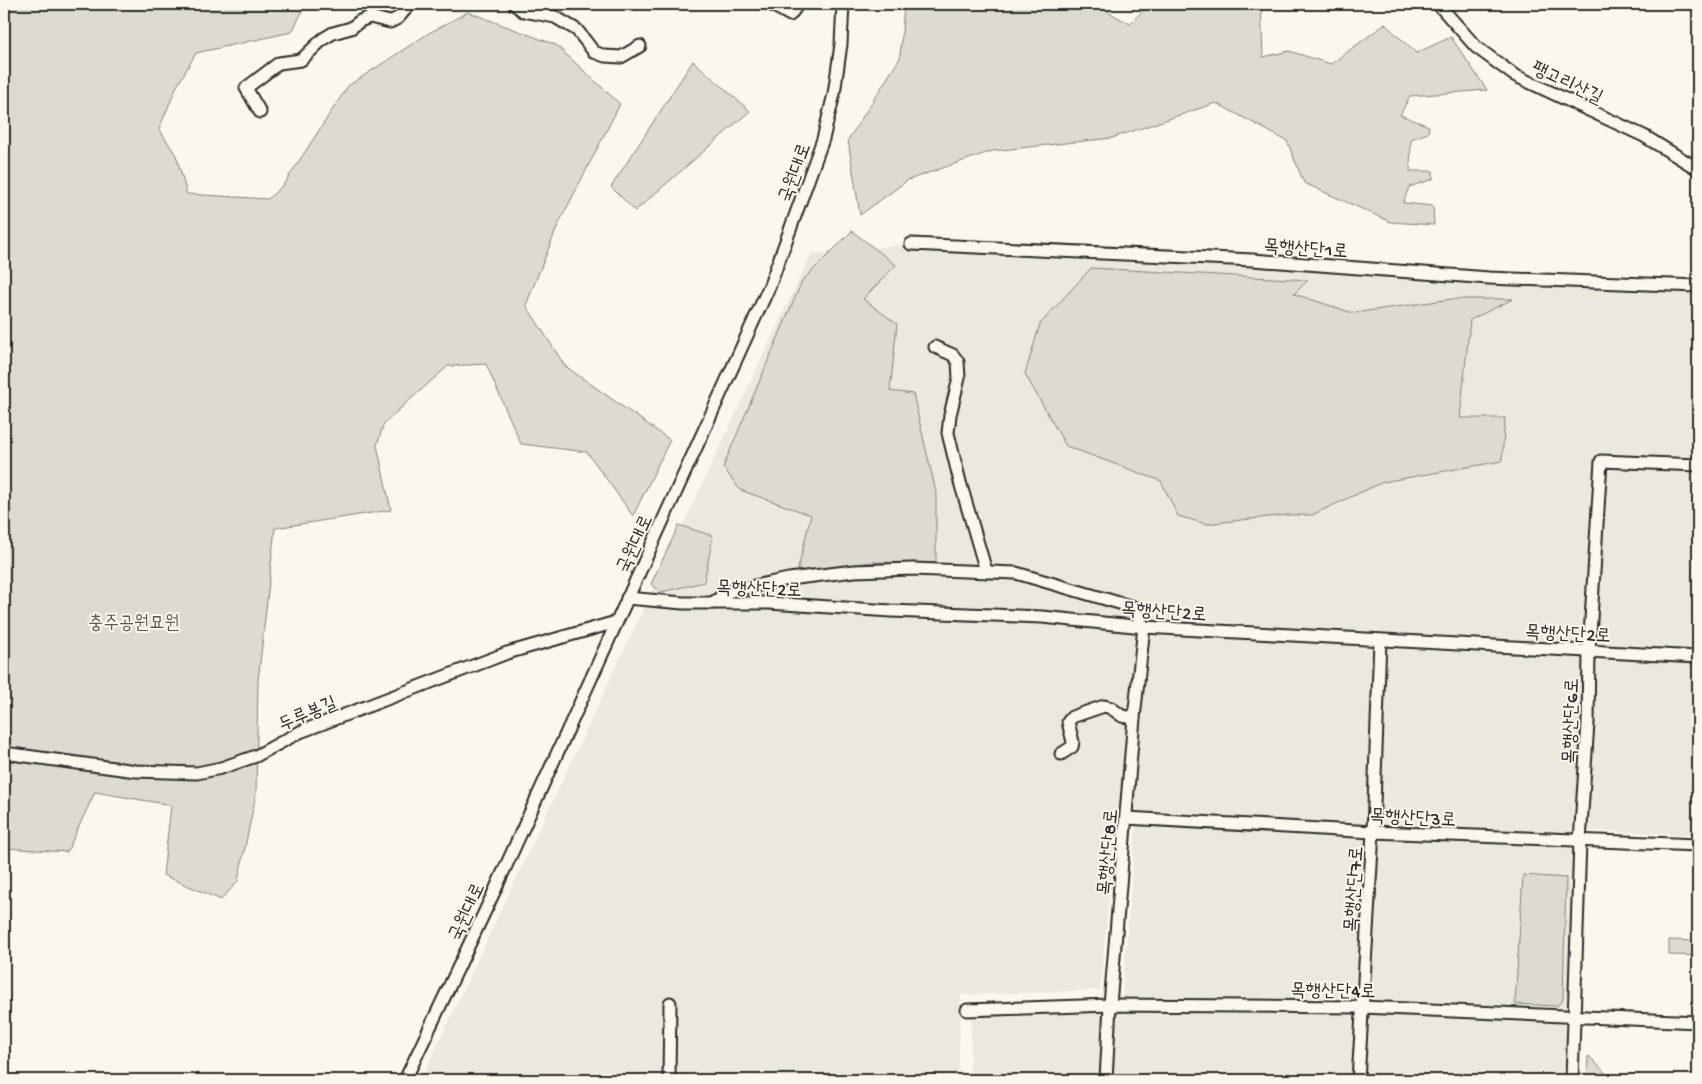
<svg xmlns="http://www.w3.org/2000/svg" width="1702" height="1084" font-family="'Gochi Hand','Poor Story',sans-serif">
  <rect width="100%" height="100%" fill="#fbf7ec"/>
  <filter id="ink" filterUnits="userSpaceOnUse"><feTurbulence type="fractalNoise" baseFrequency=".02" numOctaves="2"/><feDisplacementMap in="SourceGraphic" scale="10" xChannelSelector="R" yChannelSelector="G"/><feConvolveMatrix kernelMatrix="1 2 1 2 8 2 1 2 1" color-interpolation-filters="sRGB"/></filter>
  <g filter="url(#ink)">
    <!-- built -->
    <g fill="#ebe8de">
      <path d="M911,244L1698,283V835L1575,830L1566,1080H1364L1379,826L1117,810L1100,990L961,995L958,1080H421L811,254Z"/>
      <path d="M1136,825L1368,833L1353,1080H969L972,1012L1121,1010Z"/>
    </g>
    <!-- green -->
    <g fill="#dddad0" stroke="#84827e">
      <path d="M4,4H297L302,12L292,32L196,53L176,88L159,129L176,155L187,194L268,199L284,184L348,86L429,33L468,12L556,45L620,104L558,225L526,305L565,366L670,440L633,516L587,452L521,444L486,364L448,366L384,423L377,445L391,510L275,528L258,681L256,794L238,881L221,900L163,875L171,805L95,792L67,852L4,848Z"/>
      <path d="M904,4H1105L1103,9L1130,24L1149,4H1261L1263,57L1289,51L1331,64L1385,24L1416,53L1451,37L1487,90L1410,96L1400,115L1429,126L1428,133L1411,139L1410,171H1433V179L1409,187L1403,203L1433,206L1434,225L1391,222L1304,183L1287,141L1216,103L1112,138L992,151L908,180L860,215L848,140L900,58Z"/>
      <path d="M693,61L750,111L635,211L611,187Z"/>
      <path d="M852,231L896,265L863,299L897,324L890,391L913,394L936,492V563L871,562L797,573L811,515L740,490L723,467L802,281Z"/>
      <path d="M1091,268L1308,280L1294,294L1353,313L1452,299H1513L1470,320L1460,418H1505L1502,461L1383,482L1312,515H1286L1206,524L1178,516L1161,481L1066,446L1025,374L1040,324Z"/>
      <path d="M679,525L713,536L704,582L661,592L651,584Z"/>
      <path d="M1523,875L1566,878L1563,1000L1557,1006L1515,1004Z"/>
      <path d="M1669,940L1698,941V956L1669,955Z"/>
      <path d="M1588,1056L1590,1057L1612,1080H1587Z"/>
    </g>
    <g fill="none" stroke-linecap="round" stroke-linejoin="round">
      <!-- minor casing -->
      <g stroke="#2b2b2b" stroke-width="15">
        <g id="minor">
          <path d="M514,4L523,11L555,17L577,30L594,52L605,56L621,57L640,46"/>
          <path d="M770,4L790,15L798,4"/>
          <path d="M1438,4L1476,47L1514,75L1644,136L1698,169"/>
          <path d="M260,112L246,88L279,63L301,60L323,39L333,33L351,28L360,21L370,17L390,22L398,18L410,4"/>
          <path d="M911,244L1253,260L1489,278L1698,286"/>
          <path d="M935,347L953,355L958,362L959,378L950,415L948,433L960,482L986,571"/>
          <path d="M627,598L683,603H769L891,611L1042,617L1144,627L1698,657"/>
          <path d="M712,603L730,591L789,579L854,571L913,569L1016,573L1133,607L1144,627L1134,718L1110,1005L1106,1080"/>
          <path d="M4,753L136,771L197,773L221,768L256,756L300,732L507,653L616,622"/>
          <path d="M1061,754L1072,747L1073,742L1068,722L1072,717L1104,706L1111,708L1122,716L1134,718"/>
          <path d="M1126,818L1373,832L1698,845"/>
          <path d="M967,1010L1110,1005L1362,1007L1698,1022"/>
          <path d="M405,1080L495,890L770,285L823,139L834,94L841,44L843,4"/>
          <path d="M669,1080L670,1003"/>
          <path d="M1358,1080L1373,832L1380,640"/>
          <path d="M1572,1080L1580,841L1588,723L1589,651L1601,461L1698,465"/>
        </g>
      </g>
      <!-- minor -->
      <use href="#minor" stroke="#fbf7ec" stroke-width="11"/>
    </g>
  </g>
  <g text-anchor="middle" stroke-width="4" stroke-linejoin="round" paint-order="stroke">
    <!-- street labels -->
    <g font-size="19" fill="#2b2b2b" stroke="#fbf7ec">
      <text transform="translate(1568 81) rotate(25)" y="7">팽고리산길</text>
      <text transform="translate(793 172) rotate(-70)" y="7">국원대로</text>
      <text transform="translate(1306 247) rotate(4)" y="7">목행산단1로</text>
      <text transform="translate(633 543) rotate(-65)" y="7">국원대로</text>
      <text transform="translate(759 587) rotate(2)" y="7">목행산단2로</text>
      <text transform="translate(1164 610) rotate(4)" y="7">목행산단2로</text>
      <text transform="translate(1568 632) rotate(3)" y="7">목행산단2로</text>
      <text transform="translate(307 712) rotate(-23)" y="7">두루봉길</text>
      <text transform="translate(1569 721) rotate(-88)" y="7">목행산단6로</text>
      <text transform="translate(1413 816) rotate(3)" y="7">목행산단3로</text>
      <text transform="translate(1106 852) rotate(-85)" y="7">목행산단8로</text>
      <text transform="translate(1352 889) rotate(-86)" y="7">목행산단7로</text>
      <text transform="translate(465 911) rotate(-65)" y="7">국원대로</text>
      <text transform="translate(1333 989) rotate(1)" y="7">목행산단4로</text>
    </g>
    <!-- park labels -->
    <g font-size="19" fill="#585754" stroke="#fbf7ec">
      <text x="134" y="628">충주공원묘원</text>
    </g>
  </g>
  <!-- margin -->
  <rect width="1702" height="1084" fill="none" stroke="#fbf7ec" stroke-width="20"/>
  <rect x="10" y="10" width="1682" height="1064" fill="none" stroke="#2b2b2b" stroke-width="2" filter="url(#ink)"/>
</svg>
